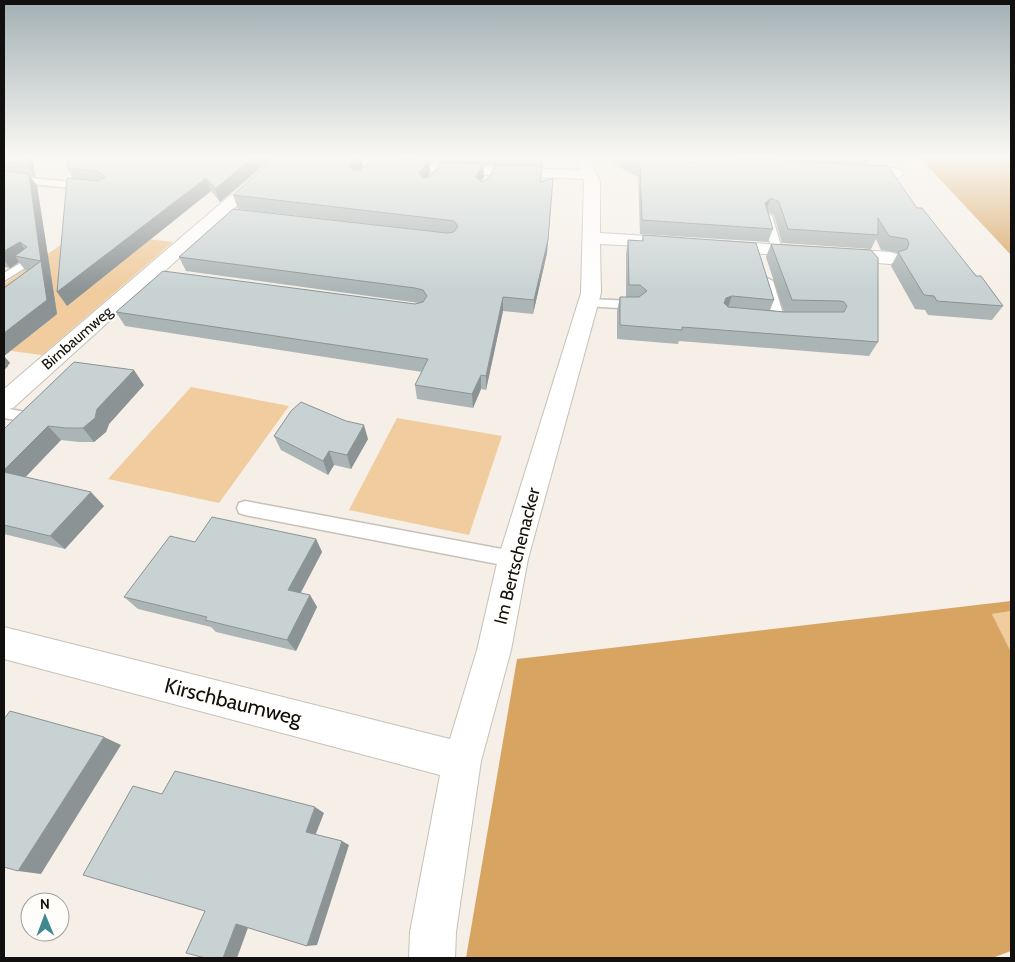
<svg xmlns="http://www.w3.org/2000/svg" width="1015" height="962" font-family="Cabin,sans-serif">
  <rect width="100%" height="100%" fill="#f5efe7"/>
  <!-- green -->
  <g fill="#f0cc9f">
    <path d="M81,231L173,242L42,355L4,350V284Z"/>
    <path d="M191,387L289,406L219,503L108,479Z"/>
    <path d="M397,418L502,436L469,535L349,510Z"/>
    <path d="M1011,611V652L992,614Z"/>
  </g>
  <!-- forest -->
  <g fill="#d7a561">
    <path d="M919,157H1011V255Z"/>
    <path d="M1011,601V611L992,614L1011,652V951L992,958H466L517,659Z"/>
  </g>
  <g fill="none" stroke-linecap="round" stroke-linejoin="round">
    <!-- lane casing -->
    <g stroke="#c6c0b9" stroke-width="3">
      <g id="lane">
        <path d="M4,175L89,184L94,187L89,190L4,181Z"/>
        <path d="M767,213L772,216L782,249L781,251H773L772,249L762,216Z"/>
        <path d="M29,258L33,259L35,261L33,263L4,281V273Z"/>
        <path d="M767,278L773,281L785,320L783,323H767L761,319L763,316H771L761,281Z"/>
        <path d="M588,299L636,301L642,305L636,309L584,306L582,303L584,300Z"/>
        <path d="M4,408L31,413L33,417L31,421L26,422L4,418Z"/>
        <path d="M245,501L513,551L519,553L522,559L519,565L513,567L245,515L239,513L237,508L239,503Z"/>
      </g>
    </g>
    <!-- street casing -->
    <g stroke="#c6c0b9" stroke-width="2">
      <g id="street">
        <path d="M275,157H291L13,408L4,410V389Z"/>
        <path d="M304,157H357L441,165L580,170L575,157H675L730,160L735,161L737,164L735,167L730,168L591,161L600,182V233L680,238L686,239L689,243L686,247L680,248L600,244L601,293L528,559L511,650L481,761L456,932L455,958H409L410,932L440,775L4,659V627L450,739L477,650L498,559L581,293L584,182L583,179L441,173L311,161L306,160Z"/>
        <path d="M855,166L896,168L901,170L904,173L901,176L896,178L850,174L847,171L850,168Z"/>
        <path d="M720,241L890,252L897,254L899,258L897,262L890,264L714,250L711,246L714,242Z"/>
      </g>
    </g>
    <!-- lane -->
    <use href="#lane" fill="#fff" fill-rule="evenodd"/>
    <!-- street -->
    <use href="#street" fill="#fff" fill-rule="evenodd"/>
  </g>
  <!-- wall -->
  <g fill="#acb5b5" fill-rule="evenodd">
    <path d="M4,157H32L35,177L30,176L37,186L57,314L4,356L10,363L8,365V366L4,370V288L28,271L25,270L19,262L10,268L4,267Z"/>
    <path d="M273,157L220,202L211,191L67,306L73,178L67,168Z"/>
    <path d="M375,157H544L543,167H542L541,181L552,191L547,253L533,314L503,311L486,390L481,389L473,408L417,399L415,385L422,372L125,326L116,312L415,304L419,303L186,271L179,257L448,233L238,209L233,195L363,167ZM429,162L442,163L430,177L427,178L430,174ZM483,165H496L489,178L482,182L481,181L484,177Z"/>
    <path d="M614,157H683L686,163L692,162L694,157H871L868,165L754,159L917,208L1003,306L992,320L928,315L925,310L915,309L891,266L898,253L881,250L876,239L871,249L782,243L774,215L768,212L773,229L768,242L640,234L638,177L613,164Z"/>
    <path d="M643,235L774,300L770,310L784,312L766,257L771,244L871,250L878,342L869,356L679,341L678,344L617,339V311L620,297H626V254L628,240L642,241Z"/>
    <path d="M144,385L109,424L106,432L94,442H79L61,440L25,477L104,506L65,549L4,534V429Z"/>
    <path d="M274,436L368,439L351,469L334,465L328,475L281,450Z"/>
    <path d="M316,539L322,552L300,593L310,595L317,607L296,651L216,632L211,627L138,609L124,597L195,542Z"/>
  </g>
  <!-- shaded-wall -->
  <g fill="#8c9394">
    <path d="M26,157H32L35,177L27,164Z"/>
    <path d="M254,157H273L220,202L215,189Z"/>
    <path d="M359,157H361L363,168L353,181L351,168V163Z"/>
    <path d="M429,161L430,174L421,186L419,173Z"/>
    <path d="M483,164L484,177L476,190V177Z"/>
    <path d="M29,174L37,186L51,275L41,261Z"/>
    <path d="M206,178L211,191L67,306L57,292Z"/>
    <path d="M553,178L547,253L533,314L534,300Z"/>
    <path d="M771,198L766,211L765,203Z"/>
    <path d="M20,242L29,256H15L19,262L10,268L4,260V251Z"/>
    <path d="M41,261L51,275L57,314L4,356L10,363L8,365V366L4,370V333Z"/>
    <path d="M732,296L727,310L721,312L726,298Z"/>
    <path d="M503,297V311L486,390V376Z"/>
    <path d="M134,370L144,385L109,424L106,432L94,442L83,428L97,409Z"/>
    <path d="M481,375V389L473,408L472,394Z"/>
    <path d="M364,425L368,439L351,469L347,455Z"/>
    <path d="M48,426L61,440L17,486L4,474V470Z"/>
    <path d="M329,451L334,465L328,475L323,461Z"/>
    <path d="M91,492L104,506L65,549L50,536Z"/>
    <path d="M316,539L322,552L296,602L288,590Z"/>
    <path d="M310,595L317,607L296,651L287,640Z"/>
    <path d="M104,737L121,745L41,874L18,871Z"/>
    <path d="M315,807L324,813L315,836L306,832Z"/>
    <path d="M342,841L349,845L317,945L307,946Z"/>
    <path d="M236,924L249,925L237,958H223Z"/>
  </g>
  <!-- building -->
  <g fill="#c8d2d3" stroke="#8c9394">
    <path d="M4,157H26L27,164L4,161Z"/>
    <path d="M68,157H254L215,189L206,178L57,292L67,178L98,181L105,177L98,171L67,168Z"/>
    <path d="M276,157H359L351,163V168L352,170H360L375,157L429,161L419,173L423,178L430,177L442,162L483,164L476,177L482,182L489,178L496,165L542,166L540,182L553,178L548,240L534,300L503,297L486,376L481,375L472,394L415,385L428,359L116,312L163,271L415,304L423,302L427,296L423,290L415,288L179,257L233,209L447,233L454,232L458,226L454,221L447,220L233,195Z"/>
    <path d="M625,157H683L686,163L694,162V157H710L888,166L917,208H922L976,276H981L1003,306L937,301L934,296L924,295L898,252L907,249L909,243L907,239L889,236L878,218V235L788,229L779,202L771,198L765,203L773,229L642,220L640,165Z"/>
    <path d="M4,171L29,174L41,261L15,256L27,247L20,242L4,251Z"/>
    <path d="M643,235L756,243L774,300L732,296L726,298L724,303L728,307L785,312H844L847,306L844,302L840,301L792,300L771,244L871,250L878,258V342L682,327V330L620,325V297H639L647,291L640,285H629L628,240L643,241Z"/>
    <path d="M41,261L47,300L4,333V288Z"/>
    <path d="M74,362L134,370L97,409L95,418L83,428H66L48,426L4,470V429Z"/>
    <path d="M301,402L346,421L364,425L347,455L329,451L323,461L274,436L291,411Z"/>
    <path d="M4,472L91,492L50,536L4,525Z"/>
    <path d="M212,517L316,539L288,590L310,595L287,640L205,620L207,617L124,597L170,536L195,542Z"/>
    <path d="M10,711L104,737L18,871L4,867V719Z"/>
    <path d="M175,771L315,807L306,832L342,841L307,946L236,924L223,958H205L186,953L205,911L83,875L133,786L162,794Z"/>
  </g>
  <!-- sky -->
  <linearGradient id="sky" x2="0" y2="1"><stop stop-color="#a3b0b4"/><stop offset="0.54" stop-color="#faf8f4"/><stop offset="1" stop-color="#faf8f4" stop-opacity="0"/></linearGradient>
  <rect width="1015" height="291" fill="url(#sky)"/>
  <g text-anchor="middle" stroke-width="4" stroke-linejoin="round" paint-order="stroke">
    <!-- far-street labels -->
    <g font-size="15" fill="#12100e" stroke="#fffdfa">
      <text transform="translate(77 338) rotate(-41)" y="5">Birnbaumweg</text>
    </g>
    <!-- street labels -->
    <g font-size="18" fill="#12100e" stroke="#fffdfa">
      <text transform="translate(517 556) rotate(-76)" y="6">Im Bertschenacker</text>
    </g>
    <!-- near-street labels -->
    <g font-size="21" fill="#12100e" stroke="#fffdfa">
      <text transform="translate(233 702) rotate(14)" y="7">Kirschbaumweg</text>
    </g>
  </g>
  <!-- border -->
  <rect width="1015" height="962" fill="none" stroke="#12100e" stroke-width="10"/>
  <!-- north arrow -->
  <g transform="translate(45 917) rotate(359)"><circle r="24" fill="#fffdfa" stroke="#a09e9c"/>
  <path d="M0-4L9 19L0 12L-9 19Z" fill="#418890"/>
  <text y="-8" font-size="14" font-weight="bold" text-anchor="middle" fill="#12100e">N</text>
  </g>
</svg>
